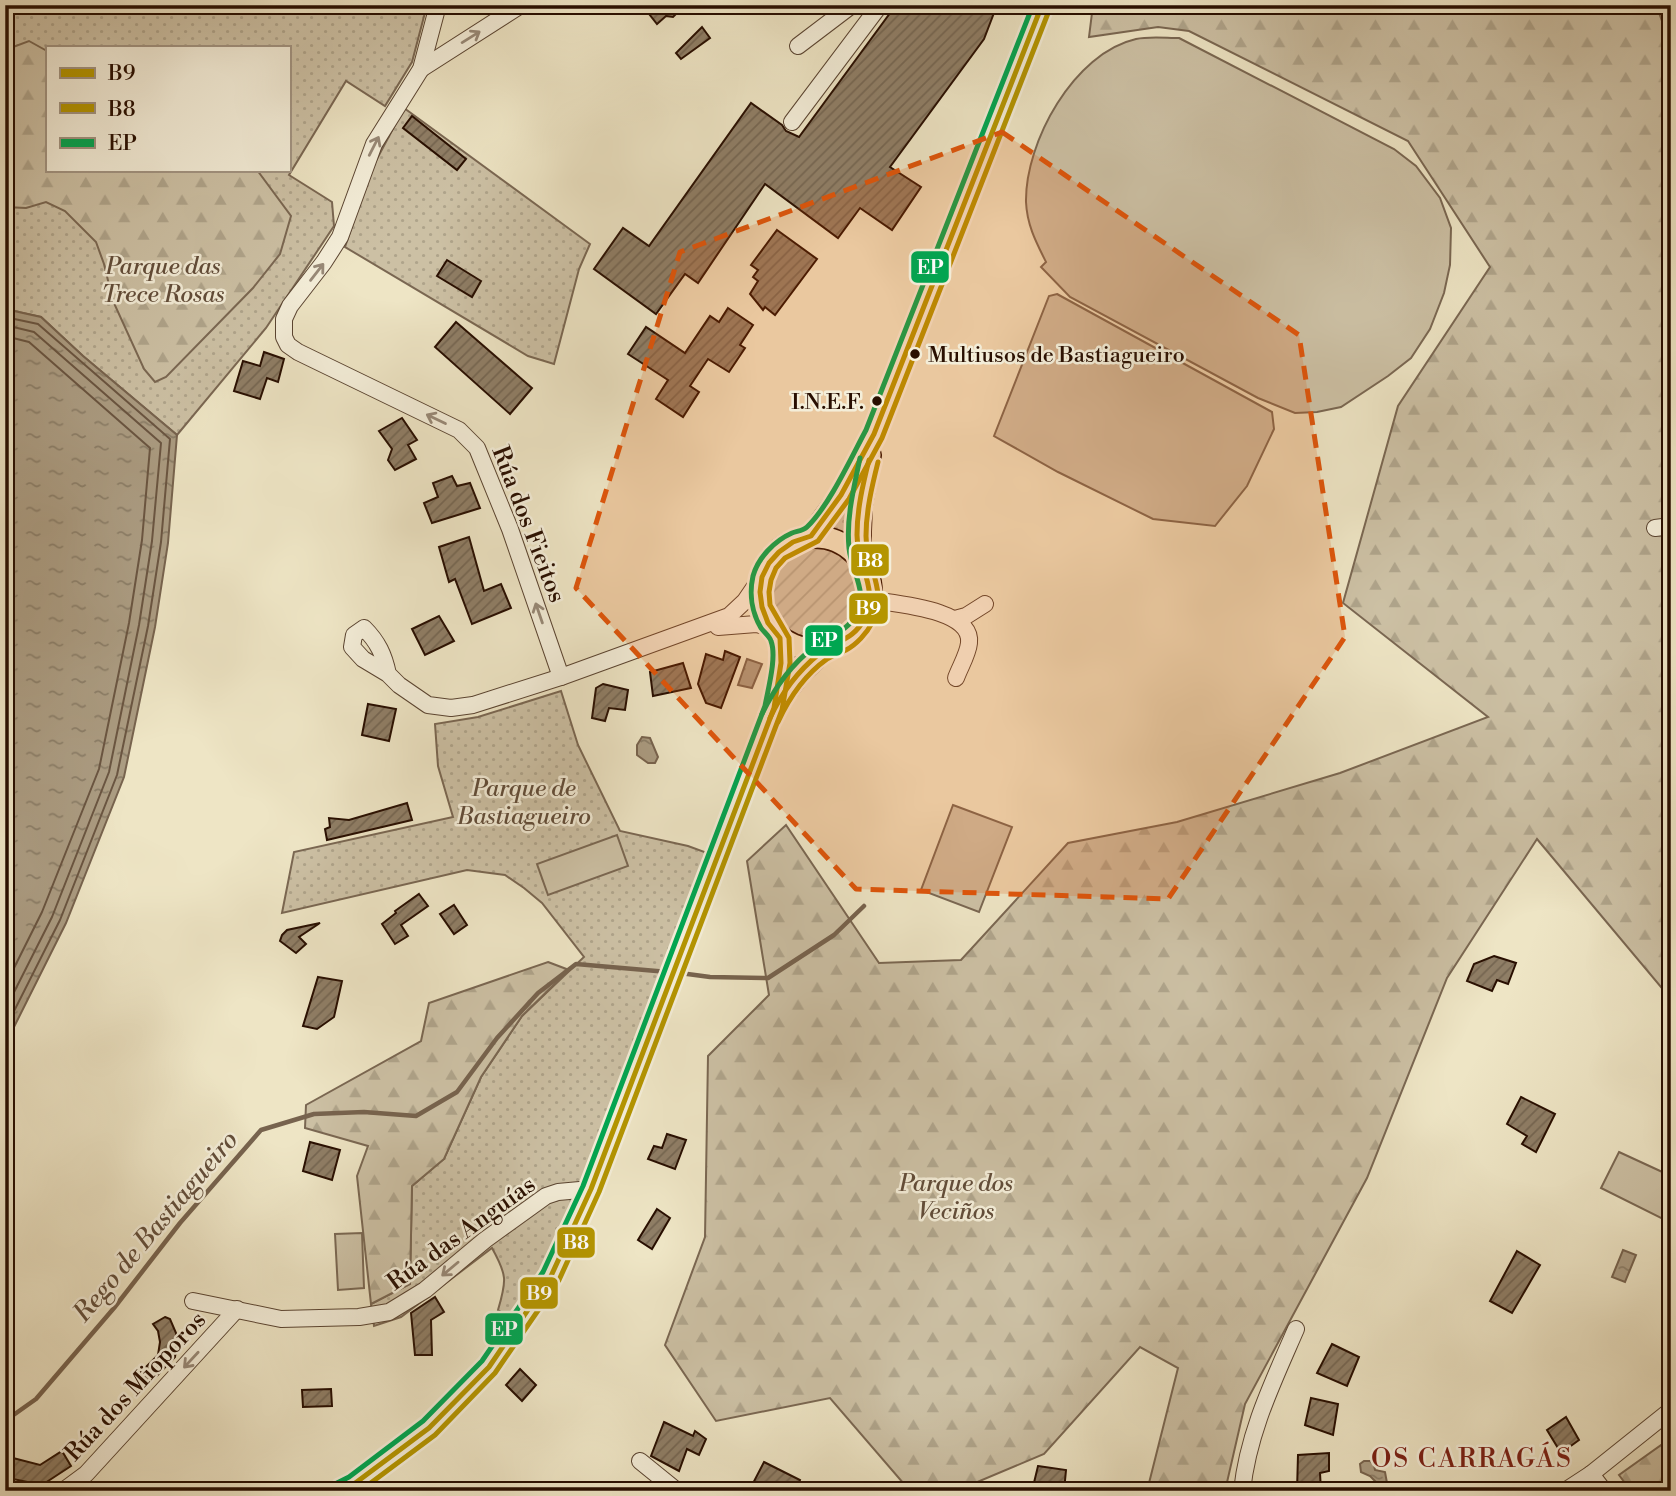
<svg xmlns="http://www.w3.org/2000/svg" width="1676" height="1496" font-family="'Libre Bodoni',serif">
  <defs>
    <pattern id="grass-dots" width="8" height="8" patternUnits="userSpaceOnUse" patternTransform="scale(1.75)"><rect width="8" height="8" fill="#ccc0a4"/><path d="M2 2h.1M6 6h.1" fill="none" stroke="#afa48b" stroke-width="1.8" stroke-linecap="round"/></pattern>
    <pattern id="forest-firs" width="22" height="20" patternUnits="userSpaceOnUse" patternTransform="scale(1.75)"><rect width="22" height="20" fill="#ccc0a4"/><path d="M5 1l3.5 6h-7zM16 11l3.5 6h-7z" fill="#afa48b"/></pattern>
    <pattern id="garden-furrows" width="10" height="10" patternUnits="userSpaceOnUse" patternTransform="scale(1.75)"><rect width="10" height="10" fill="#ccc0a4"/><path d="M-1 1l2-2M0 10L10 0M9 11l2-2" fill="none" stroke="#afa48b"/></pattern>
    <pattern id="water-ripples" width="26" height="14" patternUnits="userSpaceOnUse" patternTransform="scale(1.75)"><rect width="26" height="14" fill="#ab9c82"/><path d="M2 4q2-2 4 0t4 0M15 11q2-2 4 0t4 0" fill="none" stroke="#8b7e68"/></pattern>
    <pattern id="building-hatch" width="6" height="6" patternUnits="userSpaceOnUse" patternTransform="scale(1.75)"><rect width="6" height="6" fill="#8f7e66"/><path d="M-1 1l2-2M0 6l6-6M5 7l2-2" fill="none" stroke="#756652"/></pattern>
  </defs>
  <rect width="100%" height="100%" fill="#eee5c5"/>
  <filter id="stains"><feTurbulence type="fractalNoise" baseFrequency=".00286" numOctaves="4"/><feColorMatrix values="0 0 0 0 .2 0 0 0 0 .09 0 0 0 0 .02 0 0 0 .5 -.17"/></filter>
  <radialGradient id="worn" r=".72"><stop offset=".6" stop-color="#630" stop-opacity="0"/><stop offset="1" stop-color="#630" stop-opacity=".3"/></radialGradient>
  <!-- grass -->
  <g fill="url(#grass-dots)" stroke="#7a6752" stroke-width="2" fill-rule="evenodd">
    <path d="M5,5H427L412,62L385,106L346,81L289,175L332,202L334,226L266,328L177,435L83,356L41,317L5,309ZM47,47H289V170H47Z"/>
    <path d="M404,108L590,244L579,269L554,364L528,356L345,247L370,172Z"/>
    <path d="M853,498L850,537L830,527Z"/>
    <path d="M561,691L578,745L620,831L688,846L710,854L583,1183L547,1261L511,1319L498,1310C507,1280 507,1275 492,1248L401,1317L374,1326L371,1304L410,1284L412,1186L444,1159L481,1077L522,1016L584,957L542,903L524,888L505,875L467,870L282,913L294,852L453,817L438,766L435,724L478,717Z"/>
  </g>
  <!-- forest -->
  <g fill="url(#forest-firs)" stroke="#7a6752" stroke-width="2">
    <path d="M1093,5H1644L1658,10L1671,46V487L1664,508L1671,510V999L1537,839L1447,978L1367,1178L1245,1404L1225,1491H1147L1178,1368L1140,1347L1044,1454L956,1491H910L830,1398L716,1421L665,1345L705,1237L708,1056L769,995L747,861L786,825L879,963L961,960L1068,843L1177,822L1340,773L1488,717L1343,603L1398,406L1490,267L1408,141L1189,31L1158,27L1089,37Z"/>
    <path d="M29,41L47,51V170H257L291,216L280,254L253,288L166,377L155,382L144,369L113,301L104,264L96,242L65,211L46,202L26,208L5,207V50Z"/>
    <path d="M548,962L569,970L522,1016L481,1077L444,1159L412,1186L410,1284L371,1304L357,1176L368,1146L305,1128L306,1105L421,1041L429,1003Z"/>
    <path d="M1671,1438V1491H1631L1619,1475Z"/>
  </g>
  <!-- garden -->
  <circle fill="url(#garden-furrows)" stroke="#7a6752" stroke-width="2" cx="815" cy="593" r="47"/>
  <!-- pitch -->
  <g fill="#ccc0a4" stroke="#7a6752" stroke-width="2">
    <path d="M1179,38L1394,149L1416,166L1440,198L1451,228L1450,265L1444,293L1430,329L1411,358L1388,376L1341,407L1317,412L1295,413L1258,398L1070,297L1041,267L1046,262C1036,242 1027,225 1026,202C1025,142 1074,53 1136,39C1149,36 1166,38 1179,38Z"/>
    <path d="M1057,294L1272,412L1274,429L1247,486L1215,526L1153,519L1058,472L994,436L1049,296Z"/>
    <path d="M953,805L1012,827L979,912L921,890Z"/>
    <path d="M617,835L628,866L548,895L537,864Z"/>
    <path d="M1619,1152L1671,1176V1223L1601,1188Z"/>
    <path d="M362,1233L364,1288L338,1290L335,1234Z"/>
  </g>
  <!-- water -->
  <g fill="url(#water-ripples)" stroke="#77634e" stroke-width="2">
    <path d="M5,309L41,317L83,356L177,435L168,543L155,627L124,777L66,923L5,1045Z"/>
    <path d="M747,659L762,664L752,688L738,685Z"/>
    <path d="M642,737L650,738L658,757L655,763H648L637,755V745Z"/>
    <path d="M1623,1250L1636,1255L1625,1282L1612,1277Z"/>
    <path d="M1364,1461H1370L1374,1465L1375,1470L1385,1472L1387,1483L1380,1486L1370,1476L1361,1472L1360,1464Z"/>
  </g>
  <g fill="none" stroke-linecap="round" stroke-linejoin="round">
    <!-- shore -->
    <g stroke="#6a5541" stroke-width="2">
      <path d="M5,317L38,324L170,439L161,542L148,626L117,775L60,920L5,1029"/>
      <path d="M5,325L34,332L161,443L152,541L139,625L109,772L52,917L5,1010"/>
      <path d="M5,336L29,342L150,448L142,540L129,623L99,769L42,912L5,986"/>
    </g>
    <!-- stream -->
    <g stroke="#77634e" stroke-width="4.5">
      <path d="M680,973L710,977L768,978L834,935L864,906"/>
      <path d="M5,1421L36,1399L114,1308L180,1223L261,1130L314,1114L364,1112L416,1116L457,1092L497,1038L538,993L576,964L668,972"/>
    </g>
  </g>
  <!-- building -->
  <g fill="url(#building-hatch)" stroke="#280e00" stroke-width="2">
    <path d="M641,5H685L673,17L666,16L657,24L649,14L640,13Z"/>
    <path d="M896,5H997L984,39L890,167L921,187L892,230L860,208L838,238L765,184L698,283L685,274L656,314L594,269L623,228L649,246L751,103L782,125L786,131L799,137Z"/>
    <path d="M702,27L710,38L681,59L676,53Z"/>
    <path d="M412,116L466,159L457,170L403,128Z"/>
    <path d="M777,230L817,259L775,315L765,307L763,310L750,294L758,281L753,277L758,270L751,265Z"/>
    <path d="M447,260L481,281L472,297L437,276Z"/>
    <path d="M728,308L753,325L740,345L745,348L729,372L708,359L690,386L699,392L683,417L656,399L668,380L628,354L646,327L685,353L710,316L719,322Z"/>
    <path d="M456,322L532,388L510,414L435,347Z"/>
    <path d="M264,352L284,359L278,382L267,378L260,399L234,391L243,361L260,366Z"/>
    <path d="M402,418L417,440L408,445L416,459L395,470L388,460L392,449L379,431Z"/>
    <path d="M452,476L457,486L470,483L480,508L432,523L424,503L438,497L433,483Z"/>
    <path d="M469,537L484,591L501,584L511,608L472,624L455,579L449,582L439,547Z"/>
    <path d="M439,616L454,641L425,655L412,629Z"/>
    <path d="M725,651L740,657L721,708L706,703L698,684L706,654L723,660Z"/>
    <path d="M683,663L691,688L653,696L650,672Z"/>
    <path d="M603,684L628,690L625,710L609,708L605,721L592,718L596,688Z"/>
    <path d="M368,704L396,709L389,741L362,735Z"/>
    <path d="M407,803L412,820L327,840L325,829L330,827L329,818L349,820Z"/>
    <path d="M419,894L428,906L401,925L408,936L395,944L382,924L396,913L395,911Z"/>
    <path d="M454,905L467,925L454,934L440,914Z"/>
    <path d="M320,923L299,937L306,944L296,953L280,941L282,935L287,930Z"/>
    <path d="M1494,956L1516,963L1508,984L1497,980L1492,991L1467,981L1474,964Z"/>
    <path d="M318,977L342,981L334,1017L317,1029L303,1026Z"/>
    <path d="M1521,1097L1555,1114L1536,1152L1522,1144L1527,1136L1507,1124Z"/>
    <path d="M667,1134L686,1140L675,1169L648,1159L654,1146L662,1148Z"/>
    <path d="M310,1142L340,1150L332,1180L303,1171Z"/>
    <path d="M657,1209L670,1218L652,1249L638,1240Z"/>
    <path d="M1517,1251L1540,1265L1512,1313L1490,1301Z"/>
    <path d="M435,1297L444,1312L431,1320L432,1355H415L411,1313Z"/>
    <path d="M165,1317L170,1319L176,1333L177,1344L175,1357L150,1383L139,1374L158,1355L160,1342L158,1331L153,1324Z"/>
    <path d="M1332,1344L1359,1357L1347,1386L1317,1373Z"/>
    <path d="M520,1369L536,1385L522,1401L506,1385Z"/>
    <path d="M331,1389L332,1406L303,1407L302,1390Z"/>
    <path d="M1311,1398L1338,1404L1333,1435L1305,1425Z"/>
    <path d="M1566,1417L1579,1440L1561,1453L1547,1430Z"/>
    <path d="M664,1422L693,1436L695,1431L706,1439L699,1455L687,1449L679,1471L651,1456Z"/>
    <path d="M62,1451L71,1466L42,1485L8,1478L13,1458L40,1465Z"/>
    <path d="M1329,1453V1471L1320,1473L1321,1491H1297L1298,1455Z"/>
    <path d="M764,1462L800,1480L796,1491H749Z"/>
    <path d="M1038,1466L1066,1470L1064,1491H1032Z"/>
  </g>
  <g fill="none" stroke-linecap="round" stroke-linejoin="round">
    <!-- minor casing -->
    <g stroke="#5a4431" stroke-width="18">
      <g id="minor">
        <path d="M438,5L421,69L374,144L340,237L324,262L290,306L284,319V337L288,345L298,352L459,430L477,448L510,529L561,677"/>
        <path d="M798,46L852,5"/>
        <path d="M421,69L521,5"/>
        <path d="M792,122L880,5"/>
        <path d="M1655,528L1671,526"/>
        <path d="M872,600C895,604 973,609 969,643C968,654 960,667 956,678"/>
        <path d="M955,619L966,616L985,604"/>
        <path d="M718,627L756,624L770,627"/>
        <path d="M388,674C384,655 378,642 364,628L354,635L352,647L363,659L388,674L399,685L428,705L451,708L473,705L561,677L729,616L745,601L760,579"/>
        <path d="M193,1301L281,1319L359,1317L389,1312L425,1290L485,1240L546,1196L558,1192L591,1189"/>
        <path d="M640,1461L677,1491"/>
        <path d="M1591,1474L1604,1491"/>
        <path d="M5,1489L26,1491"/>
        <path d="M63,1491L86,1474L237,1309"/>
        <path d="M1242,1491C1248,1433 1273,1382 1296,1329"/>
        <path d="M1565,1491L1591,1474L1671,1410"/>
      </g>
    </g>
    <!-- major casing -->
    <g stroke="#280e00" stroke-width="24">
      <g id="major">
        <path d="M811,536L841,495L874,434L1042,5"/>
        <circle cx="815" cy="593" r="56"/>
        <path d="M859,557L861,505L870,455"/>
        <path d="M775,706L800,673L827,648"/>
        <path d="M341,1491L354,1484L429,1428L489,1367L551,1276L591,1189L774,708L781,663L780,638"/>
      </g>
    </g>
    <!-- minor -->
    <use href="#minor" stroke="#f4eed9" stroke-width="16"/>
    <!-- major -->
    <use href="#major" stroke="#eee5c5" stroke-width="21"/>
    <!-- bus-1 casing -->
    <g stroke="#f4eed9" stroke-width="10">
      <g id="bus-1">
        <path d="M770,718C781,694 798,671 819,654C836,640 853,641 865,618C879,591 857,563 857,535C857,509 863,484 869,460"/>
        <path d="M341,1491L354,1484L429,1428L489,1367L551,1276L591,1189L774,708L781,663L780,638L768,623L762,607L760,592L762,577L769,563L779,552L793,542L811,536L841,495L874,434L1042,5"/>
      </g>
    </g>
    <!-- bus-2 casing -->
    <g stroke="#f4eed9" stroke-width="10">
      <g id="bus-2">
        <path d="M778,722C789,698 806,674 827,659C833,655 840,653 846,650C856,645 867,633 872,623C889,593 866,567 866,536C866,511 872,486 878,462"/>
        <path d="M360,1491L435,1435L495,1373L559,1280L599,1192L782,710L790,663L789,638L770,605L769,592L771,580L776,568L785,558L818,541L849,499L882,438L1050,8"/>
      </g>
    </g>
    <!-- bus-3 casing -->
    <g stroke="#f4eed9" stroke-width="10">
      <g id="bus-3">
        <path d="M762,714C774,689 792,664 814,647C829,635 846,633 856,615C869,593 851,571 849,548C846,518 854,487 860,458"/>
        <path d="M337,1483L349,1477L423,1421L482,1361L543,1272L583,1186L765,706C768,689 777,657 771,641C770,637 764,632 761,628C752,613 749,594 753,576C758,558 774,541 792,533C797,531 803,531 807,527C829,506 851,458 866,430L1033,5"/>
      </g>
    </g>
    <!-- bus-1 -->
    <use href="#bus-1" stroke="#b49500" stroke-width="5"/>
    <!-- bus-2 -->
    <use href="#bus-2" stroke="#b49500" stroke-width="5"/>
    <!-- bus-3 -->
    <use href="#bus-3" stroke="#00a651" stroke-width="5"/>
  </g>
  <!-- one-way arrows -->
  <defs><path id="oneway-shaft" d="M-6 0H5M1.5-3L5.5 0L1.5 3" fill="none" stroke-width="1.6" stroke-linecap="round" stroke-linejoin="round" transform="scale(1.75)"/></defs>
  <g stroke="#988977">
    <use href="#oneway-shaft" transform="translate(471 37) rotate(-32)"/>
    <use href="#oneway-shaft" transform="translate(374 146) rotate(-63)"/>
    <use href="#oneway-shaft" transform="translate(317 272) rotate(-52)"/>
    <use href="#oneway-shaft" transform="translate(436 419) rotate(-154)"/>
    <use href="#oneway-shaft" transform="translate(539 613) rotate(-109)"/>
    <use href="#oneway-shaft" transform="translate(450 1269) rotate(140)"/>
    <use href="#oneway-shaft" transform="translate(191 1360) rotate(133)"/>
  </g>
  <!-- marked area -->
  <path fill="#de550b" fill-opacity="0.2" stroke="#de550b" stroke-width="5" stroke-dasharray="14 9" stroke-linejoin="round" d="M1002,132L1299,335L1345,637L1168,899L856,889L576,588L680,252Z"/>
  <!-- markers -->
  <g fill="#280e00" stroke="#f4eed9" stroke-width="2.5">
    <circle cx="915" cy="354" r="6"/>
    <circle cx="877" cy="401" r="6"/>
  </g>
  <g text-anchor="middle" stroke-width="5" stroke-linejoin="round" paint-order="stroke">
    <!-- bus labels -->
    <g font-size="22" fill="#280e00" stroke="#f4eed9" text-anchor="start">
      <text x="928" y="362">Multiusos de Bastiagueiro</text>
      <text x="864" y="409" text-anchor="end">I.N.E.F.</text>
    </g>
    <!-- park labels -->
    <g font-size="24" font-style="italic" fill="#614c39" stroke="#f4eed9">
      <text x="163" y="274">Parque das<tspan x="163" dy="28">Trece Rosas</tspan></text>
      <text x="524" y="796">Parque de<tspan x="524" dy="28">Bastiagueiro</tspan></text>
      <text x="956" y="1191">Parque dos<tspan x="956" dy="28">Veciños</tspan></text>
    </g>
    <!-- street labels -->
    <g font-size="24" fill="#280e00" stroke="#f4eed9">
      <text transform="translate(529 524) rotate(69)" y="8">Rúa dos Fieitos</text>
      <text transform="translate(461 1233) rotate(-36)" y="8">Rúa das Anguías</text>
      <text transform="translate(135 1386) rotate(-47)" y="8">Rúa dos Mioporos</text>
    </g>
    <!-- water labels -->
    <g font-size="26" font-style="italic" fill="#634e3a" stroke="#f4eed9">
      <text transform="translate(155 1226) rotate(-50)" y="9">Rego de Bastiagueiro</text>
    </g>
    <!-- neighbourhood labels -->
    <g font-size="26" letter-spacing="2" fill="#7a1f14" stroke="#f4eed9">
      <text x="1472" y="1467">OS CARRAGÁS</text>
    </g>
  </g>
  <g stroke="#f4eed9" stroke-width="2.5">
    <rect x="910" y="250" width="40" height="34" rx="7" fill="#00a651"/>
    <rect x="850" y="543" width="40" height="34" rx="7" fill="#b49500"/>
    <rect x="848" y="592" width="41" height="33" rx="7" fill="#b49500"/>
    <rect x="804" y="624" width="40" height="33" rx="7" fill="#00a651"/>
    <rect x="556" y="1226" width="40" height="33" rx="7" fill="#b49500"/>
    <rect x="519" y="1276" width="40" height="34" rx="7" fill="#b49500"/>
    <rect x="484" y="1312" width="40" height="34" rx="7" fill="#00a651"/>
  </g>
  <g font-size="19" text-anchor="middle" font-weight="bold" fill="#fff">
    <text x="930" y="274">EP</text>
    <text x="870" y="567">B8</text>
    <text x="868" y="615">B9</text>
    <text x="824" y="647">EP</text>
    <text x="576" y="1249">B8</text>
    <text x="539" y="1300">B9</text>
    <text x="504" y="1336">EP</text>
  </g>
  <!-- margin -->
  <rect width="1676" height="1496" fill="none" stroke="#eee5c5" stroke-width="28"/>
  <rect x="7" y="7" width="1662" height="1482" fill="none" stroke="#280e00" stroke-width="3.5"/>
  <rect x="14" y="14" width="1648" height="1468" fill="none" stroke="#280e00" stroke-width="2"/>
  <!-- legend -->
  <rect x="46" y="46" width="245" height="126" fill="#f4eed9" stroke="#a29482" stroke-width="2"/>
  <rect x="60" y="68" width="35" height="10" fill="#b49500" stroke="#a29482" stroke-width="2"/>
  <text x="108" y="80" font-size="21" fill="#280e00">B9</text>
  <rect x="60" y="103" width="35" height="10" fill="#b49500" stroke="#a29482" stroke-width="2"/>
  <text x="108" y="116" font-size="21" fill="#280e00">B8</text>
  <rect x="60" y="138" width="35" height="10" fill="#00a651" stroke="#a29482" stroke-width="2"/>
  <text x="108" y="150" font-size="21" fill="#280e00">EP</text>
  <rect width="100%" height="100%" filter="url(#stains)"/>
  <rect width="100%" height="100%" fill="url(#worn)"/>
</svg>
